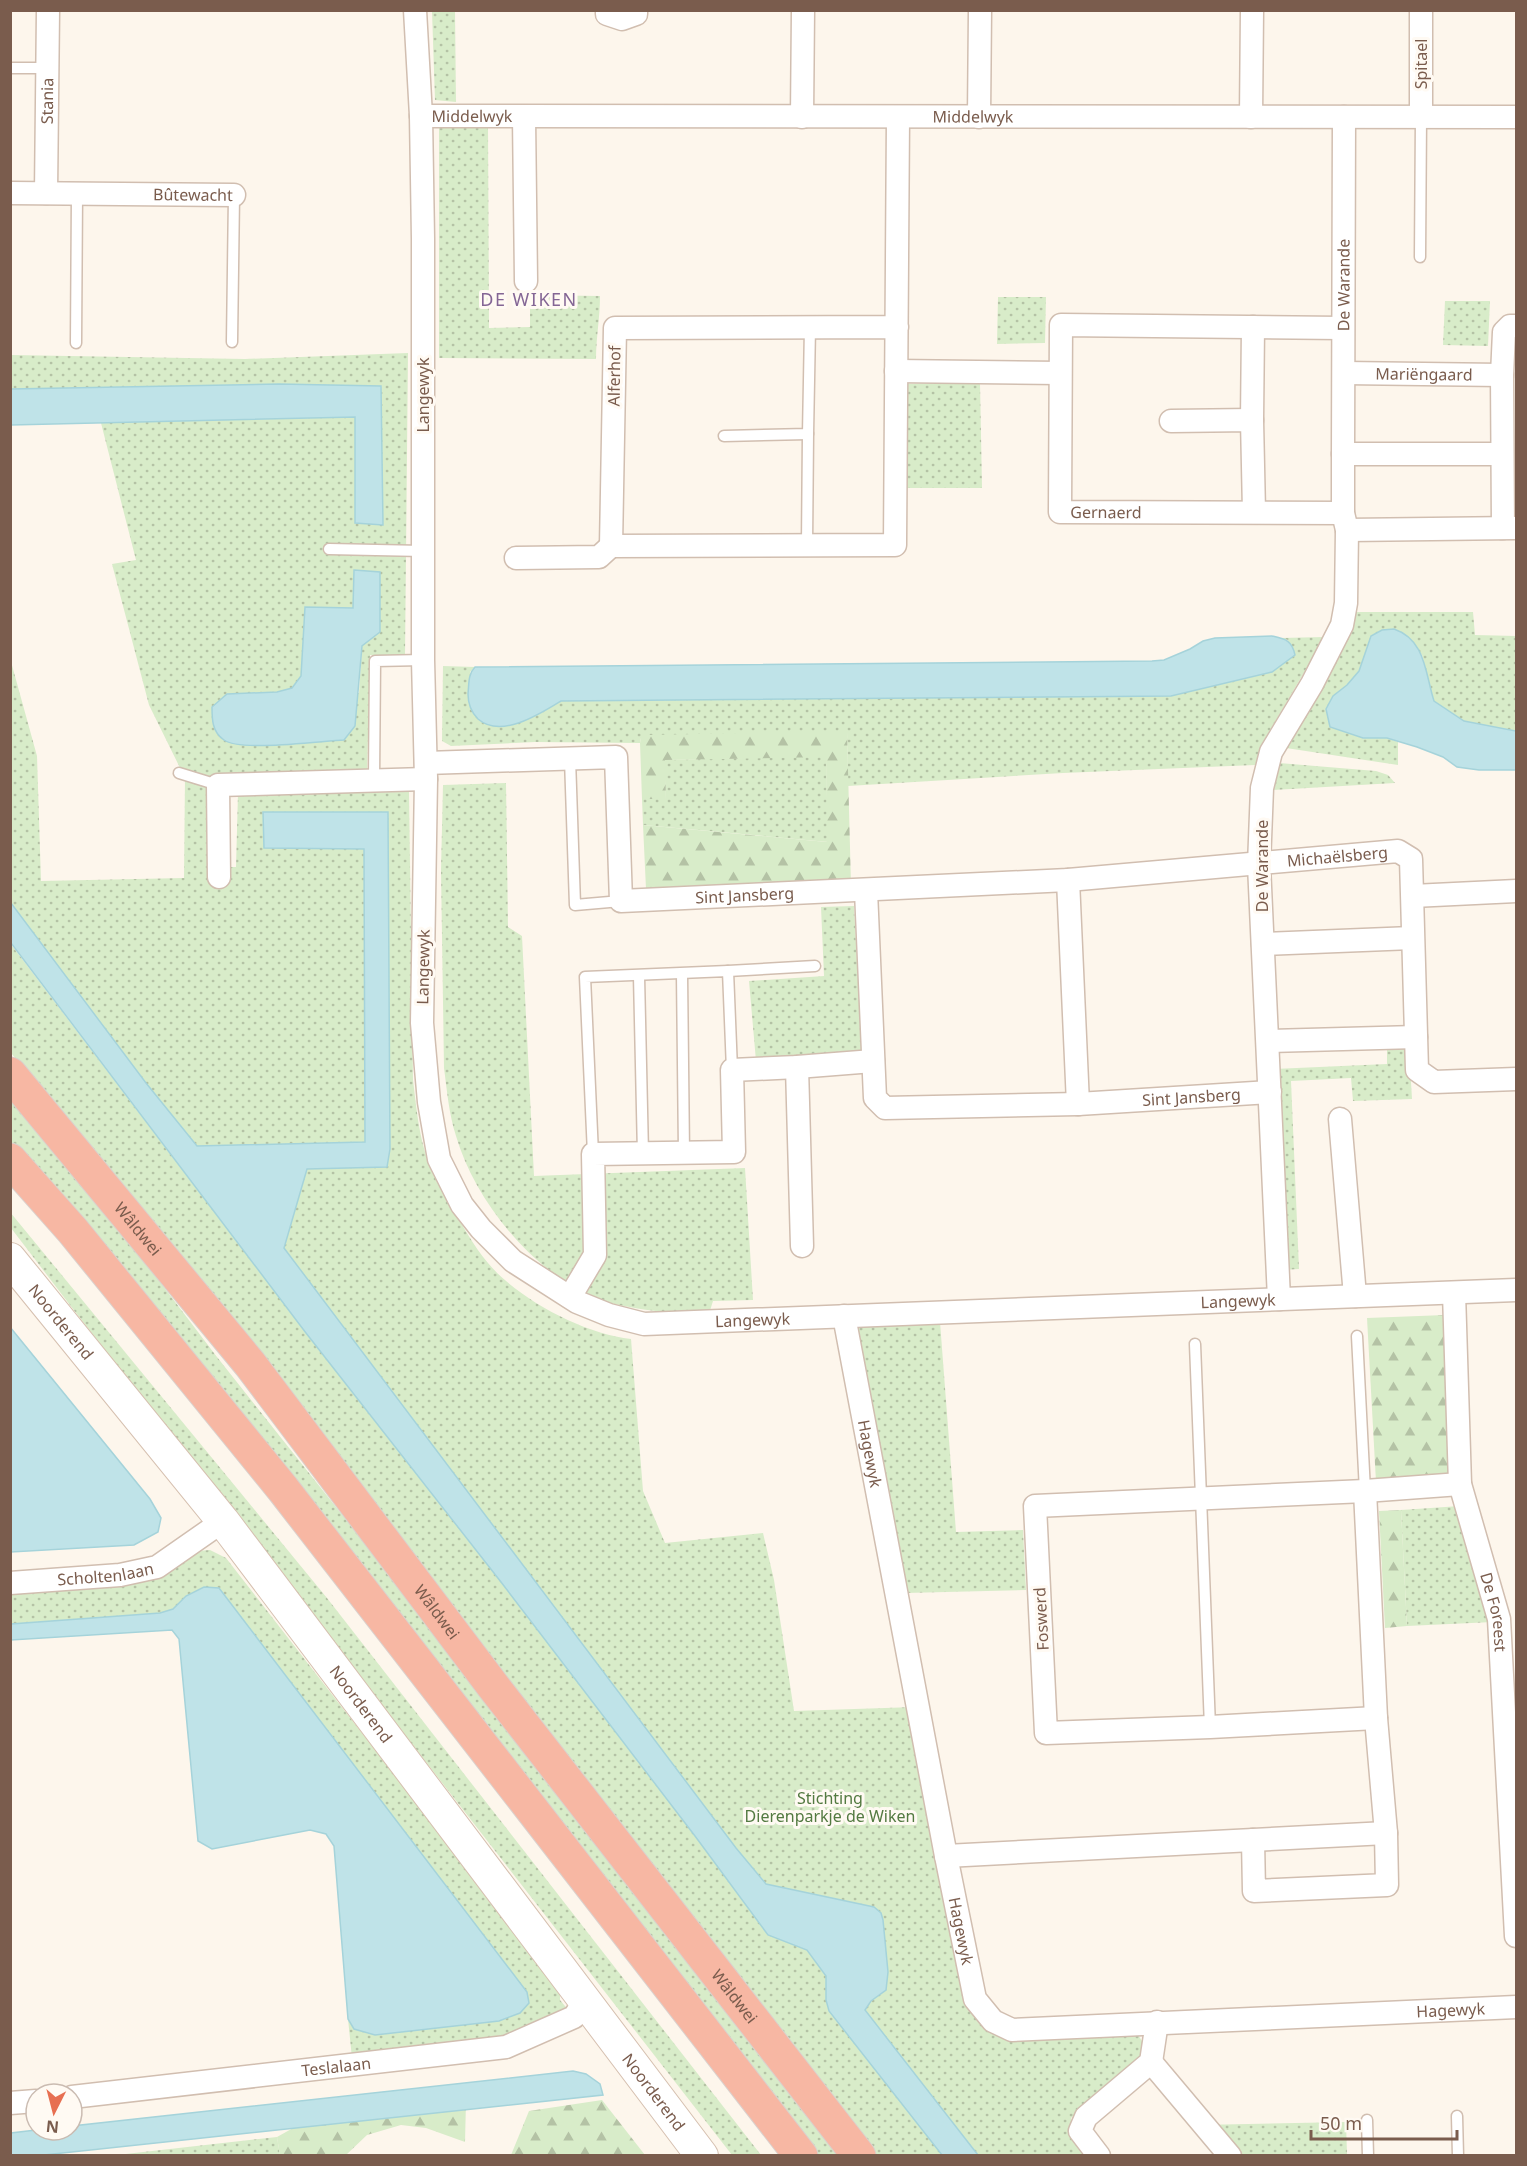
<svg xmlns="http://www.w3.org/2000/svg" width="1527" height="2166" font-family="'Noto Sans',sans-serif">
  <defs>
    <pattern id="grass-dots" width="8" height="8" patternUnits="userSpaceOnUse" patternTransform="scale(1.5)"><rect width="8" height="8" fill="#d8ecc9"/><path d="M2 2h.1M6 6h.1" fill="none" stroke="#b4c2a5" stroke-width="1.8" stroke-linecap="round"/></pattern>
    <pattern id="forest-firs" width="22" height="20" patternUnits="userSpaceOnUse" patternTransform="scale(1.5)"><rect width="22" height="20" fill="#d8ecc9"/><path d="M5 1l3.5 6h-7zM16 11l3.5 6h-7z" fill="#b4c2a5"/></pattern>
  </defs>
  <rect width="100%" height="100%" fill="#fdf6ec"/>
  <!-- grass -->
  <g fill="url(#grass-dots)" fill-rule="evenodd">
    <path d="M432,11H455L456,102L435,100Z"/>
    <path d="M439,125L488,126L489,328L530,327V295L600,296C600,318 596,337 596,359L439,358Z"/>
    <path d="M998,297H1046L1045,343L997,344Z"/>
    <path d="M1445,301H1490L1488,346L1443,345Z"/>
    <path d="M408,353L405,656L370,655L367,775L211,778L210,867H236L238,793L409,792L413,1080C416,1104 418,1128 425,1152C429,1170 441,1189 451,1205C462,1225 473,1245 488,1263C518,1299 584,1334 631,1339L643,1491L665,1543L763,1533L774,1580L794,1711L915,1707L973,2006L1027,2038L1138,2035L1146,2047V2052L1071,2118V2128L1084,2155H978L865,2010L871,2001L886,1990L888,1972L883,1920L881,1913L874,1907L766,1884L736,1848L284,1248L307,1169L387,1167L390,1149L388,812L264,848L364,849L365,1142L197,1147L146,1083L11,903L10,658L37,756L41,881L184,878L185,778L149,705L112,564L136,560L101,423L356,417L355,523L383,525L380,386L279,384L11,389V355L245,359ZM305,608H353L362,646L359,693L227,694L277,692L292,688L301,676Z"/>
    <path d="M980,383L982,488H893L897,384Z"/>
    <path d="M1356,612H1473L1475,635L1516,636V731L1464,721L1434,701L1422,655L1394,629C1361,630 1372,652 1358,672C1351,682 1342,689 1333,696L1363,738H1387L1398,742V765L1286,748L1350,633Z"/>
    <path d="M1325,637L1266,737L1262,752L1255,765L1063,773L848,786L847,732L641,738L640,743L535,742L451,746L442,741L443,666L475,667L470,672L504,726L543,712L560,701L1171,696L1272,672L1288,640L1280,638Z"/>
    <path d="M826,756L828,842L643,825L642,799H666L664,760Z"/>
    <path d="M1279,763L1376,771L1388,775L1395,783L1273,790Z"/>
    <path d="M506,783L508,927L522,936L534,1176L745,1168L753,1300L713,1301L708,1317C672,1312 618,1310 587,1294C528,1266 474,1198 456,1136C449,1114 447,1091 444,1068L441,870L443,785Z"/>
    <path d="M854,906L862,1055L756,1061L749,981L824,976L821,907Z"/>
    <path d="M10,943L306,1333L501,1582L695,1836L768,1935L807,1950L826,1976V2000L942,2155H874L110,1169L11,1053Z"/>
    <path d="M1409,1048L1412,1099L1353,1101L1351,1078L1291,1081L1299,1269L1283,1270L1274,1069L1387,1064V1049Z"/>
    <path d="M10,1100L84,1182L217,1357L501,1715L841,2155H815L11,1147Z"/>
    <path d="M10,1212L327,1598L761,2155H732L73,1309L11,1228Z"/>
    <path d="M940,1322L956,1532L1023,1530L1026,1590L905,1593L854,1326Z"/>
    <path d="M1460,1506L1493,1622L1407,1626L1401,1510Z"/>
    <path d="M210,1550L226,1558L560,1988V2000L574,2017L496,2042L352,2058L348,2019L354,2029L527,1992L219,1588L186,1596L173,1609L160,1613L11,1624V1593L197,1551Z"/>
    <path d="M1346,2122L1347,2155H1223L1199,2125Z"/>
    <path d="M277,2137L280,2155L108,2156Z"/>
  </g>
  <!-- forest -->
  <g fill="url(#forest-firs)">
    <path d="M847,731L851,886L646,889L643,825L827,842L826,757L665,760L666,799H642L640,743L641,738L647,735Z"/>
    <path d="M1445,1315L1452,1477L1376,1482L1367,1318Z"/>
    <path d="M1401,1510L1407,1626L1385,1628L1379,1511Z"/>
    <path d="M602,2100L645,2155H511L529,2111Z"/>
    <path d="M466,2102L465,2142L426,2128L401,2125L367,2135L346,2155L280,2156L277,2137L311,2118Z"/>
  </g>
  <!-- water -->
  <g fill="#bfe3e8" stroke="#a5d3da" stroke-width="1.5">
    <path d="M279,384L381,386L383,525L355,523V417L11,425V389Z"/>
    <path d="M354,570L380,572V632L362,646L355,726L344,740C321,741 240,752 224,740C212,732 212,719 212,707L227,694L277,692L292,688L301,676L305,607L353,608Z"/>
    <path d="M1394,629C1426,640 1425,673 1434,701L1464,721L1516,731V770H1479L1457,767L1443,757L1417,747L1387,738H1363L1330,727L1326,709L1333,696L1347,685L1359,671L1371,636L1382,630Z"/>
    <path d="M1272,636C1285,639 1292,640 1295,655L1272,672L1171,696L561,701C540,714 501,739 478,719C471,712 468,704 468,694C469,684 468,674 475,667L1152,661L1164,660L1190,649L1203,641L1215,638Z"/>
    <path d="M263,812H388L390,1149L387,1167L307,1169L284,1248L736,1848L766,1884L874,1907L881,1913L883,1920L888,1972L886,1990L871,2001L865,2010L978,2155H942L829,2011L826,2000V1976L807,1950L768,1935L695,1836L501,1582L306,1333L11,943V903L146,1083L197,1146L365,1142L364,849L264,848Z"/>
    <path d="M10,1327L150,1499L161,1518L158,1532L134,1545L11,1552Z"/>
    <path d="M204,1587L219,1588L527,1992L529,2003L520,2013L499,2021L375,2035L354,2029L348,2019L334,1846L326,1834L310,1830L212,1849L198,1841L179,1639L172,1630L11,1640V1624L160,1613L173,1609L186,1596Z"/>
    <path d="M573,2071L586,2074L600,2084L603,2095L44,2155H11V2133L36,2130H72V2126Z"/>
  </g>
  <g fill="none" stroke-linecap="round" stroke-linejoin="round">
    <!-- lane casing -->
    <g stroke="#d1beb0" stroke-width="13">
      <g id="lane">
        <path d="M10,68H47"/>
        <path d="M1420,257L1421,117"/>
        <path d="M232,342L234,195"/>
        <path d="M76,343L77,193"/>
        <path d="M724,436L808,434L810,327"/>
        <path d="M807,545L808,434"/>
        <path d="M329,549L423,551"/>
        <path d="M570,759L575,905L621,901"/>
        <path d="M179,773L218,785"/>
        <path d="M374,780L375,661L423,660"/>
        <path d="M728,971L815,966"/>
        <path d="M682,974L684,1153"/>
        <path d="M639,976L643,1154"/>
        <path d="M593,1154L585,977L728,971L732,1070"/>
        <path d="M1357,1336L1365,1491"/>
        <path d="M1195,1344L1210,1727"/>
        <path d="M1457,2116L1458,2156"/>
        <path d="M1367,2120L1368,2156"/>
      </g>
    </g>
    <!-- street casing -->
    <g stroke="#d1beb0" stroke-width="25">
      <g id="street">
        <path id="s1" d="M415,10L421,116L423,239V660L426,779L422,1023L429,1102L439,1159L462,1205L481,1229L513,1261L577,1302L609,1315L644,1324L1516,1290"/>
        <path d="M607,10V14L622,19L636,14V10"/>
        <path d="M1421,10V117"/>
        <path id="s2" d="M421,116L1516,117"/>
        <path d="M524,117L526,281"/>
        <path d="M802,117L803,10"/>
        <path d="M979,117L980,10"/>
        <path d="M1251,117L1252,10"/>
        <path id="s3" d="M10,193L234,195"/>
        <path id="s4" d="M46,193L48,10"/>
        <path d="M897,327L615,328L611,546L895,545L898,117"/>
        <path id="s5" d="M1342,328L1061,325L1060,512L1343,513"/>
        <path d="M896,371L1060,373"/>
        <path id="s6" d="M1344,373L1502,375"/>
        <path d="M1252,420L1253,327"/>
        <path d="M1171,421L1252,420L1254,512"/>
        <path d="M1343,454H1502"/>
        <path d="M1503,528L1502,375L1504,332L1510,326H1516"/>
        <path d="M1347,530L1516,528"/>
        <path d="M516,558L599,557L611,546"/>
        <path id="s7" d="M426,763L616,757L621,901L1068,880L1398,851L1411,859L1417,1070L1434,1082L1516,1079"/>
        <path d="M219,877L218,785L426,779"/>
        <path d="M1068,880L1078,1104"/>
        <path id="s8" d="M866,891L875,1098L885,1108L1078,1104L1270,1092"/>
        <path d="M1413,896L1516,891"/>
        <path d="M1263,944L1412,938"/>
        <path d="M1268,1041L1416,1037"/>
        <path d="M797,1067L802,1246"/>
        <path d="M1340,1119L1355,1296"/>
        <path id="s9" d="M1454,1293L1460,1484L1499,1619L1516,1936"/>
        <path d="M570,1297L595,1255L593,1154L734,1152L732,1070L797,1067L873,1061"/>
        <path id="s10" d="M1279,1299L1259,865L1262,788L1271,752L1312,684L1342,625L1346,603L1347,530L1343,513V454L1344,117"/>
        <path id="s11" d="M844,1316L946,1856L975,1999L993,2021L1012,2030L1516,2007"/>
        <path id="s12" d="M10,1583L120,1575L157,1567L223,1521"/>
        <path d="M1376,1718L1210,1727L1046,1733L1035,1506L1365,1491L1460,1484"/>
        <path d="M1253,1840L1254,1891L1387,1885L1386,1833L1376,1718L1365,1491"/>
        <path d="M946,1856L1386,1833"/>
        <path d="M1151,2062L1230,2156"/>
        <path id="s13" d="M72,2097L506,2047L574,2017L584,2002"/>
        <path d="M10,2103L36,2101"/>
        <path d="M1099,2156L1080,2131L1086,2117L1151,2062L1157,2022"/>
      </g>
    </g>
    <!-- secondary casing -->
    <g stroke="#d6c0b0" stroke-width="34">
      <g id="secondary">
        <path id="s14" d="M10,1259L223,1521L702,2156"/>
      </g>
    </g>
    <!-- highway casing -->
    <g stroke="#dad1cd" stroke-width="35">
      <g id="highway">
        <path id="s15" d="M10,1074L250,1364L493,1686L859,2156"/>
        <path d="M10,1160L73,1231L283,1489L801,2156"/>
      </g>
    </g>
    <!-- lane -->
    <use href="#lane" stroke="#fff" stroke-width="10"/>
    <!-- street -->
    <use href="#street" stroke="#fff" stroke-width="22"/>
    <!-- secondary -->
    <use href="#secondary" stroke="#fff" stroke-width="32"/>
    <!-- highway -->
    <use href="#highway" stroke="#f7b7a3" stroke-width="33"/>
  </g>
  <g text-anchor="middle" stroke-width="6" stroke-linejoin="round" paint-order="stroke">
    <!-- street labels -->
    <g font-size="16" fill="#7a5c4d" stroke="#fffaf3">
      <text transform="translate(1421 64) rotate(-90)" y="6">Spitael</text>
      <text dy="6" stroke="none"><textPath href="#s4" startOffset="92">Stania</textPath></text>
      <text dy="6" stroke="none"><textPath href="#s2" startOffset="51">Middelwyk</textPath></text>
      <text dy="6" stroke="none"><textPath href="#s2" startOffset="552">Middelwyk</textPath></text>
      <text dy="6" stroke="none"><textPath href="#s3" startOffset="183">Bûtewacht</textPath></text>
      <text dy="6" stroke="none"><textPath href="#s10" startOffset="1035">De Warande</textPath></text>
      <text dy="6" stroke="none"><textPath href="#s6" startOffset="80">Mariëngaard</textPath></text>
      <text transform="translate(614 376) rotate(-89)" y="6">Alferhof</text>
      <text transform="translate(423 395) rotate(-90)" y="6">Langewyk</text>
      <text dy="6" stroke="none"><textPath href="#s5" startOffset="514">Gernaerd</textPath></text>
      <text dy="6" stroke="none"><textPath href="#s7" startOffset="1052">Michaëlsberg</textPath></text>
      <text transform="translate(1262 866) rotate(-90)" y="6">De Warande</text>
      <text dy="6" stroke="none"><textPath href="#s7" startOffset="458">Sint Jansberg</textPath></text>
      <text transform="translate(423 967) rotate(-89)" y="6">Langewyk</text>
      <text dy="6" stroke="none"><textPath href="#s8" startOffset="528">Sint Jansberg</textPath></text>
      <text dy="6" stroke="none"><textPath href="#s15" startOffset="201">Wâldwei</textPath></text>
      <text dy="6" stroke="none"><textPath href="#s1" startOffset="2019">Langewyk</textPath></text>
      <text dy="6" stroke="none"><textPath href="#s1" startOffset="1533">Langewyk</textPath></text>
      <text dy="6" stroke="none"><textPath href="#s14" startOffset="81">Noorderend</textPath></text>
      <text dy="6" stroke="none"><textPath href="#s11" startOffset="140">Hagewyk</textPath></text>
      <text dy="6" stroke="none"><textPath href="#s12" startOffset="96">Scholtenlaan</textPath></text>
      <text dy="6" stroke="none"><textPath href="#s15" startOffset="687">Wâldwei</textPath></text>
      <text dy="6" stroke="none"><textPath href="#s9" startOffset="324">De Foreest</textPath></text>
      <text transform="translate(1041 1619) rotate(-93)" y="6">Foswerd</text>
      <text dy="6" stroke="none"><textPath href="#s14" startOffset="567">Noorderend</textPath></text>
      <text dy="6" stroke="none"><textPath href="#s11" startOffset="626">Hagewyk</textPath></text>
      <text dy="6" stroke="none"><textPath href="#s15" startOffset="1173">Wâldwei</textPath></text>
      <text dy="6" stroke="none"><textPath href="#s11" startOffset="1184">Hagewyk</textPath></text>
      <text dy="6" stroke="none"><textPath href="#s13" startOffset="266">Teslalaan</textPath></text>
      <text dy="6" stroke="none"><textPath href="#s14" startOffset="1053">Noorderend</textPath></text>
    </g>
    <!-- park labels -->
    <g font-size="16" fill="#537a41" stroke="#fffaf3">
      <text x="830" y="1804">Stichting<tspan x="830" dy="18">Dierenparkje de Wiken</tspan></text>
    </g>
    <!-- neighbourhood labels -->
    <g font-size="18" letter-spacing="1.5" fill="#846695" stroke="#fffaf3">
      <text x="529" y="306">DE WIKEN</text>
    </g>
  </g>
  <!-- border -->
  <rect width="1527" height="2166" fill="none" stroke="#7a5c4d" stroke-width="24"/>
  <!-- north arrow -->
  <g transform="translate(54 2112) rotate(186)"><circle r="28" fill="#fffaf3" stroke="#cabbb1" stroke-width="1.5"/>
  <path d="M0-4.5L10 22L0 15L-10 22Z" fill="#e76f51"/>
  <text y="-9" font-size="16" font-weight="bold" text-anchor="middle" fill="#7a5c4d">N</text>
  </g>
  <!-- scale -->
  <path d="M1311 2130v9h146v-9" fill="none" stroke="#7a5c4d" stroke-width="3"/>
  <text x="1320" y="2130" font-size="18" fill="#7a5c4d" stroke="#fffaf3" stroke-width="4.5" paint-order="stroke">50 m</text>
</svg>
